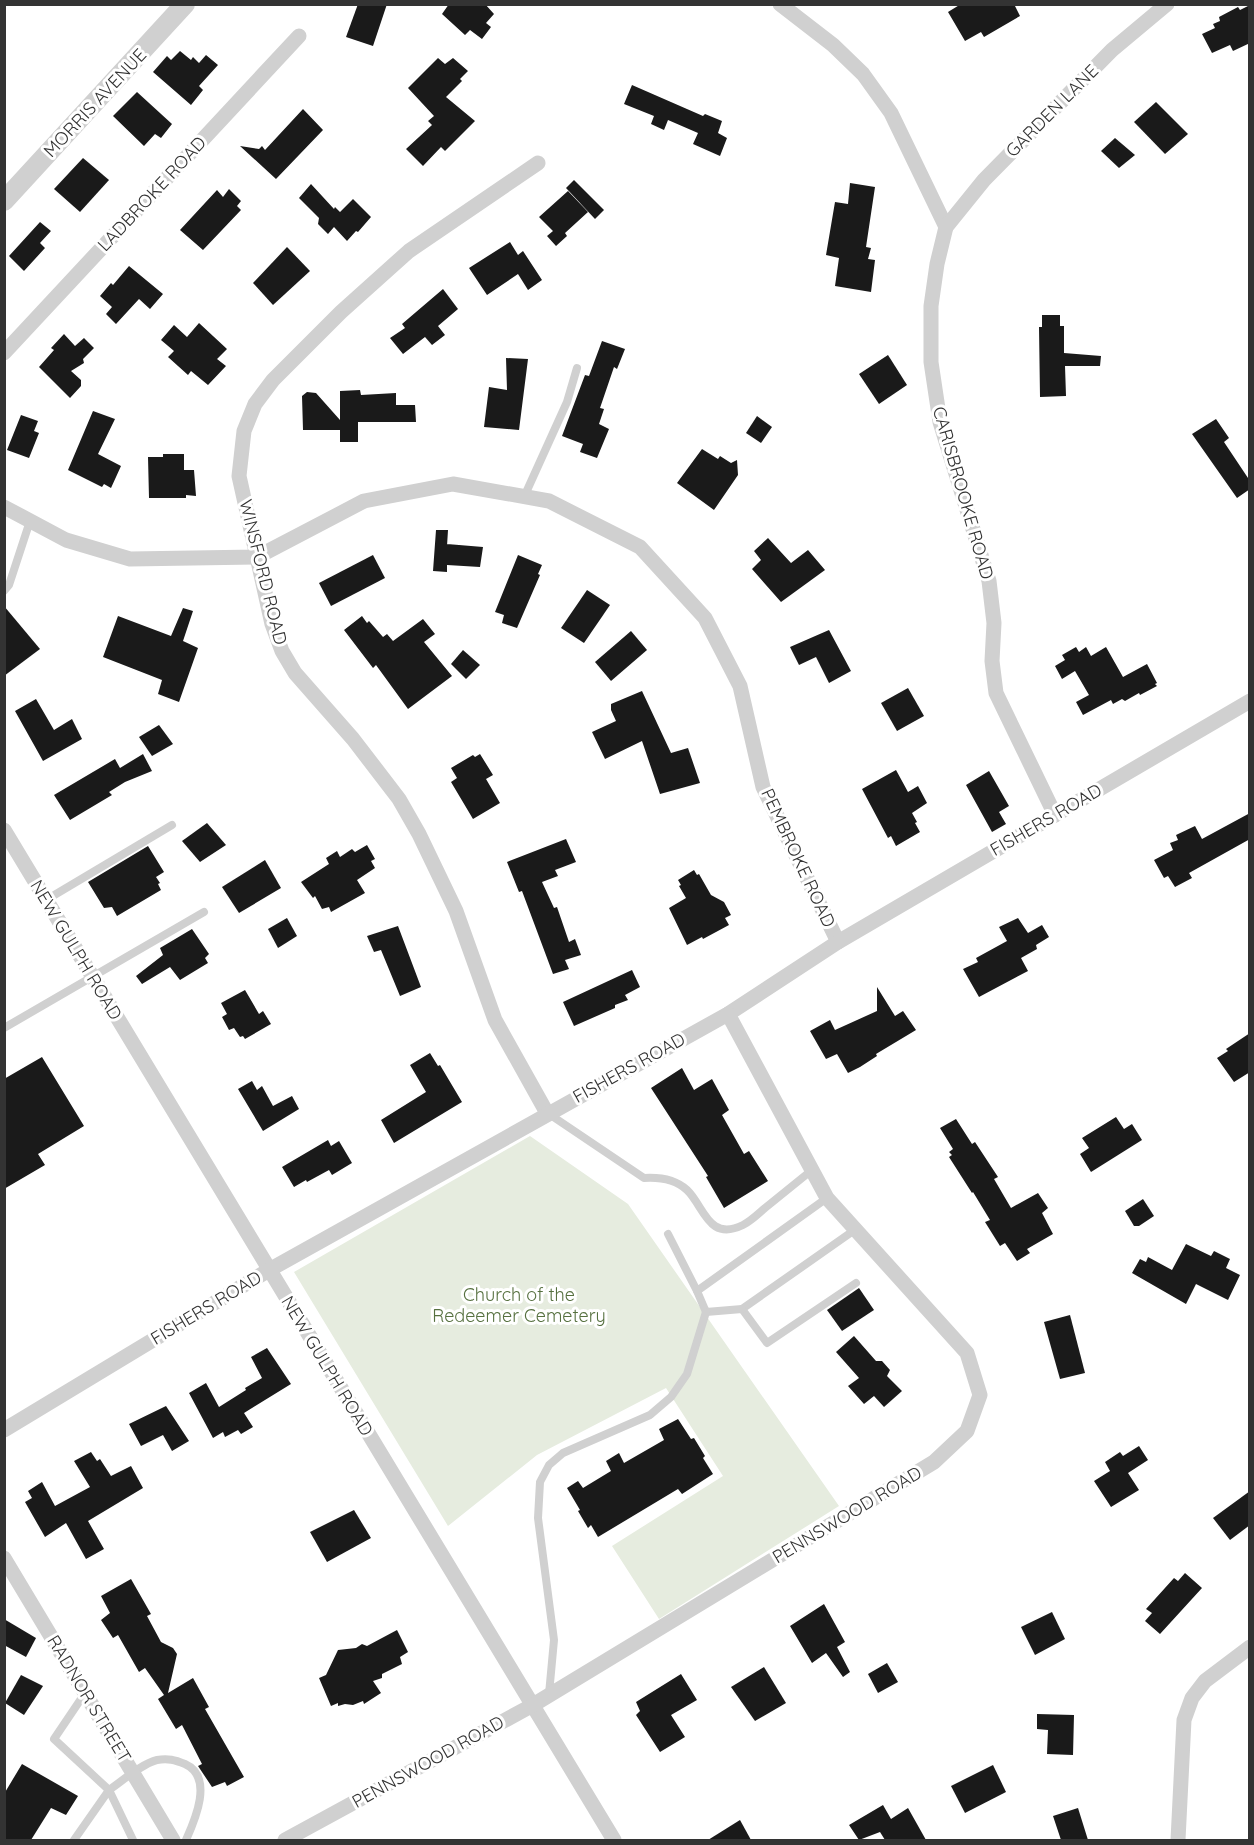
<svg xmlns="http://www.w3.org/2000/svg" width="1254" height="1845" font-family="Quicksand,sans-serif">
  <rect width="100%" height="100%" fill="#fff"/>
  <!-- green -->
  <path fill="#e6ecdf" d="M530,1136L628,1204L839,1506L659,1619L612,1546L723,1476L666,1388L537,1455L448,1526L294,1272Z"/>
  <!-- building -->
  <g fill="#1a1a1a">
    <path d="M358,4H387L373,46L346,37Z"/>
    <path d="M449,4H485L494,14L486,23L491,27L482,39L470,30L465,35L442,14Z"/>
    <path d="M961,4H1014L1020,16L984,37L981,32L965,41L948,12Z"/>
    <path d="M1250,5V43L1233,51L1230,45L1212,53L1202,34L1215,28L1213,24L1220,21L1219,17L1238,7L1240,10Z"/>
    <path d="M180,51L191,60L193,57L199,63L206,55L218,65L199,86L203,90L191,105L153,72L167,56L171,60Z"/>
    <path d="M438,58L445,64L453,58L468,71L460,79L462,81L446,97L475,121L445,151L441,147L423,166L406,149L432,125L428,121L434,116L408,88Z"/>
    <path d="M632,85L703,116L705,114L722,121L718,133L727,138L720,156L693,144L698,133L668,120L664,130L651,124L654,116L624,104Z"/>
    <path d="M137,92L172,124L161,138L155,134L144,146L113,116Z"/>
    <path d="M1156,102L1188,134L1165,154L1134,122Z"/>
    <path d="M303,109L323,130L276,179L240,146L259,149L262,146L265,150Z"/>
    <path d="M1115,138L1135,155L1119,168L1101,151Z"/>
    <path d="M83,158L109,180L80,212L54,189Z"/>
    <path d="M574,180L604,210L595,219L566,188Z"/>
    <path d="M850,183L875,187L866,247L871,248L868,259L875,260L871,292L835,286L839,258L826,255L835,202L848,204Z"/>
    <path d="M311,184L334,209L335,207L340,212L353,199L371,217L358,232L356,231L347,241L334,227L328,234L318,224L319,218L299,198Z"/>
    <path d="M229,189L241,201L237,206L241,210L203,250L180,230L217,190L223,197Z"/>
    <path d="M568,191L588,212L565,233L567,236L556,246L547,236L553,231L539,217Z"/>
    <path d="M40,222L51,231L40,243L45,248L24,271L9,256Z"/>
    <path d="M510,242L518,255L523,251L542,280L528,290L518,274L487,295L469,268Z"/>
    <path d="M287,247L310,271L273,305L253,283Z"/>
    <path d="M129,266L163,294L150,309L139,299L116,324L106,314L112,307L100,296L111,283L113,285Z"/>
    <path d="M443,289L458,309L438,326L445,335L432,345L425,337L403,354L390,338L405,328L402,324Z"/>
    <path d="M1042,315H1060V326H1064V353L1101,356L1100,366H1065L1066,396L1040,397L1039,327H1042Z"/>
    <path d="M199,323L227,349L217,359L226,366L208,385L191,371L188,375L168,357L174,351L161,340L174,325L187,337Z"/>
    <path d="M64,334L75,346L84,338L94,348L83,359L84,363L71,371L81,380V386L70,398L39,367L54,350L51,348Z"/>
    <path d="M602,341L625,349L617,369L614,367L600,408L604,409L599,424L609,429L597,458L580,452L583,444L562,436L585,375L589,376Z"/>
    <path d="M888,355L907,385L879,404L859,374Z"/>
    <path d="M506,358L528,359L519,430L484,427L489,387L507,390Z"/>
    <path d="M360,390L361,395L396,393V405H415L416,422H358V442H340V430H303L302,396L307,392L316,393L340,420V391Z"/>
    <path d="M93,411L115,419L98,454L121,466L111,488L104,484L102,487L68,470Z"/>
    <path d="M21,415L38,421L34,431L39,433L29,458L7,450Z"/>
    <path d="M757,416L772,427L761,443L746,433Z"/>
    <path d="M1216,419L1229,438L1224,442L1250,481V489L1237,498L1192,434Z"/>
    <path d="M702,449L718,459L720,456L731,463L737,460L738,475L714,510L677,483Z"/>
    <path d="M163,454H184V470H194L196,496L186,495V498H149L148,457H163Z"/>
    <path d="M436,530H448L447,546V544L483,547L480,567L447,565V572L433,571Z"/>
    <path d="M768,538L791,563L808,550L825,570L781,602L752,569L761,560L754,551Z"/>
    <path d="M373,555L385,578L331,606L319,583Z"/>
    <path d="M518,555L542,565L538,574L540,575L517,628L502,623L504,615L495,612Z"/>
    <path d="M587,590L610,605L584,643L561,628Z"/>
    <path d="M4,606L40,649L4,676Z"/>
    <path d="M183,608L193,611L183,641L198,648L179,702L158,694L162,680L103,657L118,616L171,636Z"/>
    <path d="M362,616L367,623L369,621L383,637L387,634L393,641L423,619L435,634L424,642L452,676L408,709L376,665L373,668L344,630Z"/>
    <path d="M829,630L851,671L829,683L816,657L799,665L790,647Z"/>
    <path d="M631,631L647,650L611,681L595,662Z"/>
    <path d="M1076,647L1079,652L1086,647L1091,656L1106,647L1123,677L1147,664L1157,683L1155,684L1157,686L1140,695L1139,693L1125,701L1122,699L1113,704L1111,700L1083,715L1076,702L1089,695L1075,671L1062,679L1055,666L1065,660L1062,655Z"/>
    <path d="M463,650L480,665L466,679L451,664Z"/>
    <path d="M908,688L924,716L897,731L881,703Z"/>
    <path d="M642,691L671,753L688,748L700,783L660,794L642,741L605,759L592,732L616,721L611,710V704Z"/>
    <path d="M36,699L54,730L72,719L82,739L43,761L15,711Z"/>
    <path d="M159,725L173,744L152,756L139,737Z"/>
    <path d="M143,754L152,771L125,782L109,792L112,795L70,820L54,795L115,759L120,768Z"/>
    <path d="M480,754L493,775L486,779L500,803L473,819L451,782L457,778L451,768L473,755L475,757Z"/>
    <path d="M896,770L908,792L918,786L927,803L912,813L917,822L915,823L920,832L896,846L891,836L888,838L862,789Z"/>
    <path d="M989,771L1009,806L999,812L1006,824L992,832L966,785Z"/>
    <path d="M1250,813V839L1189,873L1192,878L1175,887L1168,876L1164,878L1154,860L1173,850L1170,843L1178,840L1176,835L1195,826L1202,839Z"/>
    <path d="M207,823L226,845L200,862L182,841Z"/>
    <path d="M566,839L576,862L555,870L558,876L542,882L554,908L557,907L569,942L575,939L581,955L565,960L569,969L553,974L522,891L519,892L507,862Z"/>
    <path d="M367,845L375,859L371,861L375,868L357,880L365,893L331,912L329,907L322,909L315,896L313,898L301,882L329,864L326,858L337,851L340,857L352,849L355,852Z"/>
    <path d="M148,846L164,872L156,877L160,883L158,884L161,890L117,916L112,907L104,908L88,882Z"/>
    <path d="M265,860L281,888L239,913L222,887Z"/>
    <path d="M694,870L697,875L699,874L711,895L724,902L731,915L725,918L729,925L703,939L702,937L687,945L669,908L686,898L679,886L681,885L678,880Z"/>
    <path d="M287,918L297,936L278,948L268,929Z"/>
    <path d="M1018,918L1028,933L1042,925L1049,937L1036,945L1037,949L1021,958L1028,971L979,997L963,969L978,962L976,958L1007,941L999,927Z"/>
    <path d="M398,926L421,987L400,996L381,950L374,952L367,936Z"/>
    <path d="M192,929L209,954L205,958L208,963L180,980L170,967L142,984L136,976L163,955L160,948Z"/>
    <path d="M632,970L640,987L625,995L628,1000L615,1005V1008L574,1026L563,1002Z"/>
    <path d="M877,987L895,1016L903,1011L916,1030L876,1054L877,1056L860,1067L848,1073L837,1054L826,1059L810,1031L830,1020L835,1030L877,1011Z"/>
    <path d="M245,990L259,1014L263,1011L271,1024L245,1039L243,1036L240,1037L234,1028L229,1030L222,1017L227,1014L221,1003Z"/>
    <path d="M1250,1033V1072L1234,1082L1217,1058L1228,1051L1226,1049Z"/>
    <path d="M430,1053L438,1066L440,1065L462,1102L394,1143L381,1120L426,1092L410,1065Z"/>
    <path d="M42,1057L84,1126L38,1154L45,1165L4,1189V1079Z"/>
    <path d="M682,1068L694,1090L712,1079L729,1110L722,1115L744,1154L749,1151L768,1181L724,1208L706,1177L708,1176L651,1088Z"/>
    <path d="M252,1081L257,1090L262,1086L273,1106L292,1096L299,1109L263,1131L238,1089Z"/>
    <path d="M1116,1117L1124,1129L1132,1124L1142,1140L1091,1172L1080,1154L1089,1148L1082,1138Z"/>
    <path d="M956,1119L972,1144L975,1142L998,1177L994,1179L1011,1208L1038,1193L1048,1208L1042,1213L1053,1234L1027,1249L1030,1253L1017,1261L1005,1243L1000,1246L985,1222L990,1220L973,1192L972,1193L949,1157L952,1155L949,1152L953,1149L940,1128Z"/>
    <path d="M328,1140L331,1146L339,1141L352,1163L332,1175L329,1170L307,1182L306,1180L294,1187L282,1167Z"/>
    <path d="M1143,1199L1154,1216L1139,1226H1134L1125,1211Z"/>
    <path d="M1186,1244L1211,1256L1214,1251L1230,1259L1226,1268L1240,1275L1228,1300L1196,1284L1186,1304L1132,1273L1140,1259L1146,1262L1148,1257L1172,1270Z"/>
    <path d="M859,1288L874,1310L842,1331L827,1310Z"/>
    <path d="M1070,1315L1085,1373L1060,1379L1044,1322Z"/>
    <path d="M854,1336L876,1361H882L890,1370L887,1376L902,1391L884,1407L874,1396L864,1404L848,1386L859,1378L836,1352Z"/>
    <path d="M267,1348L291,1384L244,1413L253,1427L241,1434L238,1430L225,1437L223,1432L213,1438L189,1393L206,1383L219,1407L246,1390L245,1388L262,1378L251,1357Z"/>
    <path d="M166,1406L189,1441L172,1451L163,1435L141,1446L129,1424Z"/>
    <path d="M678,1419L691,1439L694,1438L705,1456L703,1458L713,1474L682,1494L678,1489L598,1537L591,1525L588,1528L578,1511L580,1510L567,1488L578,1481L583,1488L611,1471L606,1461L619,1453L624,1463L664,1440L659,1429Z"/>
    <path d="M1139,1446L1148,1460L1128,1473L1139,1490L1111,1507L1094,1481L1110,1471L1105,1462L1120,1452L1123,1456Z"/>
    <path d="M91,1452L97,1461L100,1459L111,1476L131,1466L143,1488L88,1521L104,1549L86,1559L66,1523L45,1537L25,1502L32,1498L28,1491L42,1482L55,1506L90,1487L74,1461Z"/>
    <path d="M1250,1491V1525L1230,1540L1213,1518Z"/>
    <path d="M354,1510L371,1538L327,1562L310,1532Z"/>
    <path d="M1185,1573L1202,1588L1160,1634L1145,1621L1152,1613L1146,1609L1174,1578L1178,1581Z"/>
    <path d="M131,1579L151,1614L147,1616L161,1642L173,1648L177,1654L168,1693L193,1678L209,1707L205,1709L244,1777L227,1786L225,1782L212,1787L198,1766L202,1764L182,1725L176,1729L158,1699L164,1695L145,1668L139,1672L118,1635L113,1638L101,1620L110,1613L101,1596Z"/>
    <path d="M824,1604L845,1642L837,1647L850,1672L843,1677L826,1653L812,1663L790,1626Z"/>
    <path d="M1052,1612L1065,1639L1035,1655L1021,1627Z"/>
    <path d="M4,1619L36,1638L26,1657L4,1645Z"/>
    <path d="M397,1630L408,1652L400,1657L402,1664L382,1674V1678L373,1681L381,1693L364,1704L363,1701L353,1705L345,1704L338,1706V1703L331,1706L319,1678L326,1675L338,1650L356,1648L362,1644L367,1646Z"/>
    <path d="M887,1663L898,1682L878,1693L868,1674Z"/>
    <path d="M764,1667L786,1703L755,1721L731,1687Z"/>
    <path d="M681,1674L697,1700L671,1715L685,1737L660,1752L636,1715L640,1711L636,1702Z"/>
    <path d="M21,1675L43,1686L24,1715L5,1703Z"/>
    <path d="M1037,1714L1074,1715L1073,1755L1047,1754L1048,1730L1037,1729Z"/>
    <path d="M22,1764L78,1796L66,1815L51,1808L31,1840H4V1794Z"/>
    <path d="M993,1765L1006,1792L965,1813L951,1786Z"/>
    <path d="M883,1805L891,1819L908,1808L926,1840H885L880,1832L859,1840L849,1825Z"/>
    <path d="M1078,1808L1088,1840H1061L1053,1816Z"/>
    <path d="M740,1820L751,1840H708Z"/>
  </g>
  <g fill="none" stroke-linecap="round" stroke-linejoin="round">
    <!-- service -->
    <g stroke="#d0d0d0" stroke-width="8">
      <path d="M524,497L567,402L577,368"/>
      <path d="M4,591L9,585L30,521"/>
      <path d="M46,900L172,825"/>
      <path d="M4,1028L204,912"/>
      <path d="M549,1114L644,1178C660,1177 675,1179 687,1190C704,1206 708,1242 743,1225C751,1221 758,1214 765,1208C780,1196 796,1183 812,1170"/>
      <path d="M856,1229L742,1309L767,1343L856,1283"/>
      <path d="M668,1234L697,1291L827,1198"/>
      <path d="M697,1291L706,1312L742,1309"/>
      <path d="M549,1694L554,1640L538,1518L540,1482L549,1465L563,1453L650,1415L671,1397L687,1374L706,1312"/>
      <path d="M74,1840L109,1790L54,1739L85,1693"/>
      <path d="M133,1840L109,1790C122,1781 143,1763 157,1760C168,1758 175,1760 185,1764C214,1777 195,1820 186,1840"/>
    </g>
    <!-- minor -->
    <g stroke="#d0d0d0" stroke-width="15">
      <path d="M780,4L833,45L863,74L891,113L946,227L937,264L931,306V362L940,422L989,581L994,623L992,661L996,693L1055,815"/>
      <path d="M538,163L409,251L341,312L273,380L255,404L244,431L239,476L272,624L282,651L295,673L353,739L399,799L419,834L456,911L495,1020L547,1113"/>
      <path d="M946,227L984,180L1112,50L1167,4"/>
      <path d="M4,353L299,36"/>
      <path d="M4,507L66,540L130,559L257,557L364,501L453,484L549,501L640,547L705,618L740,686L763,787L838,942"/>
      <path d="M4,830L614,1840"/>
      <path d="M4,1430L269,1270L728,1014L838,942L1250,701"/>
      <path d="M4,1558L173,1840"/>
      <path d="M285,1840L533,1705L934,1462L967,1431L980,1395L967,1353L827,1198L728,1014"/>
      <path d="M1178,1840L1184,1720L1192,1698L1205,1681L1250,1647"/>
    </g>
    <!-- tertiary -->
    <path stroke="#d0d0d0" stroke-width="20" d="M4,201L185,4"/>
  </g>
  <g text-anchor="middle" stroke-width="6" stroke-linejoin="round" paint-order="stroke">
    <!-- street labels -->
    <g font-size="18" fill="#333" stroke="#fff">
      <text transform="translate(95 103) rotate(-47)" y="6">MORRIS AVENUE</text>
      <text transform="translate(1052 111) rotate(-45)" y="6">GARDEN LANE</text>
      <text transform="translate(152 194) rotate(-47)" y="6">LADBROKE ROAD</text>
      <text transform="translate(963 493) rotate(74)" y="6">CARISBROOKE ROAD</text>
      <text transform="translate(263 572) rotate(76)" y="6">WINSFORD ROAD</text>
      <text transform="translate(1046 820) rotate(-30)" y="6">FISHERS ROAD</text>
      <text transform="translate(798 858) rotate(65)" y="6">PEMBROKE ROAD</text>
      <text transform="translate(76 950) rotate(59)" y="6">NEW GULPH ROAD</text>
      <text transform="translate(629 1068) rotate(-29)" y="6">FISHERS ROAD</text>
      <text transform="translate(206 1308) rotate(-31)" y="6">FISHERS ROAD</text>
      <text transform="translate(327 1366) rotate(59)" y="6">NEW GULPH ROAD</text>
      <text transform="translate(847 1515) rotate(-31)" y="6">PENNSWOOD ROAD</text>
      <text transform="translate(89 1699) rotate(59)" y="6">RADNOR STREET</text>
      <text transform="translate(428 1762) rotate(-29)" y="6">PENNSWOOD ROAD</text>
    </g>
    <!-- park labels -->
    <g font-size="18" fill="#56703f" stroke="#fff">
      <text x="519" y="1301">Church of the<tspan x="519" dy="21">Redeemer Cemetery</tspan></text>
    </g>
  </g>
  <!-- border -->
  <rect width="1254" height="1845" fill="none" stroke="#333333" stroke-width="12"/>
</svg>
